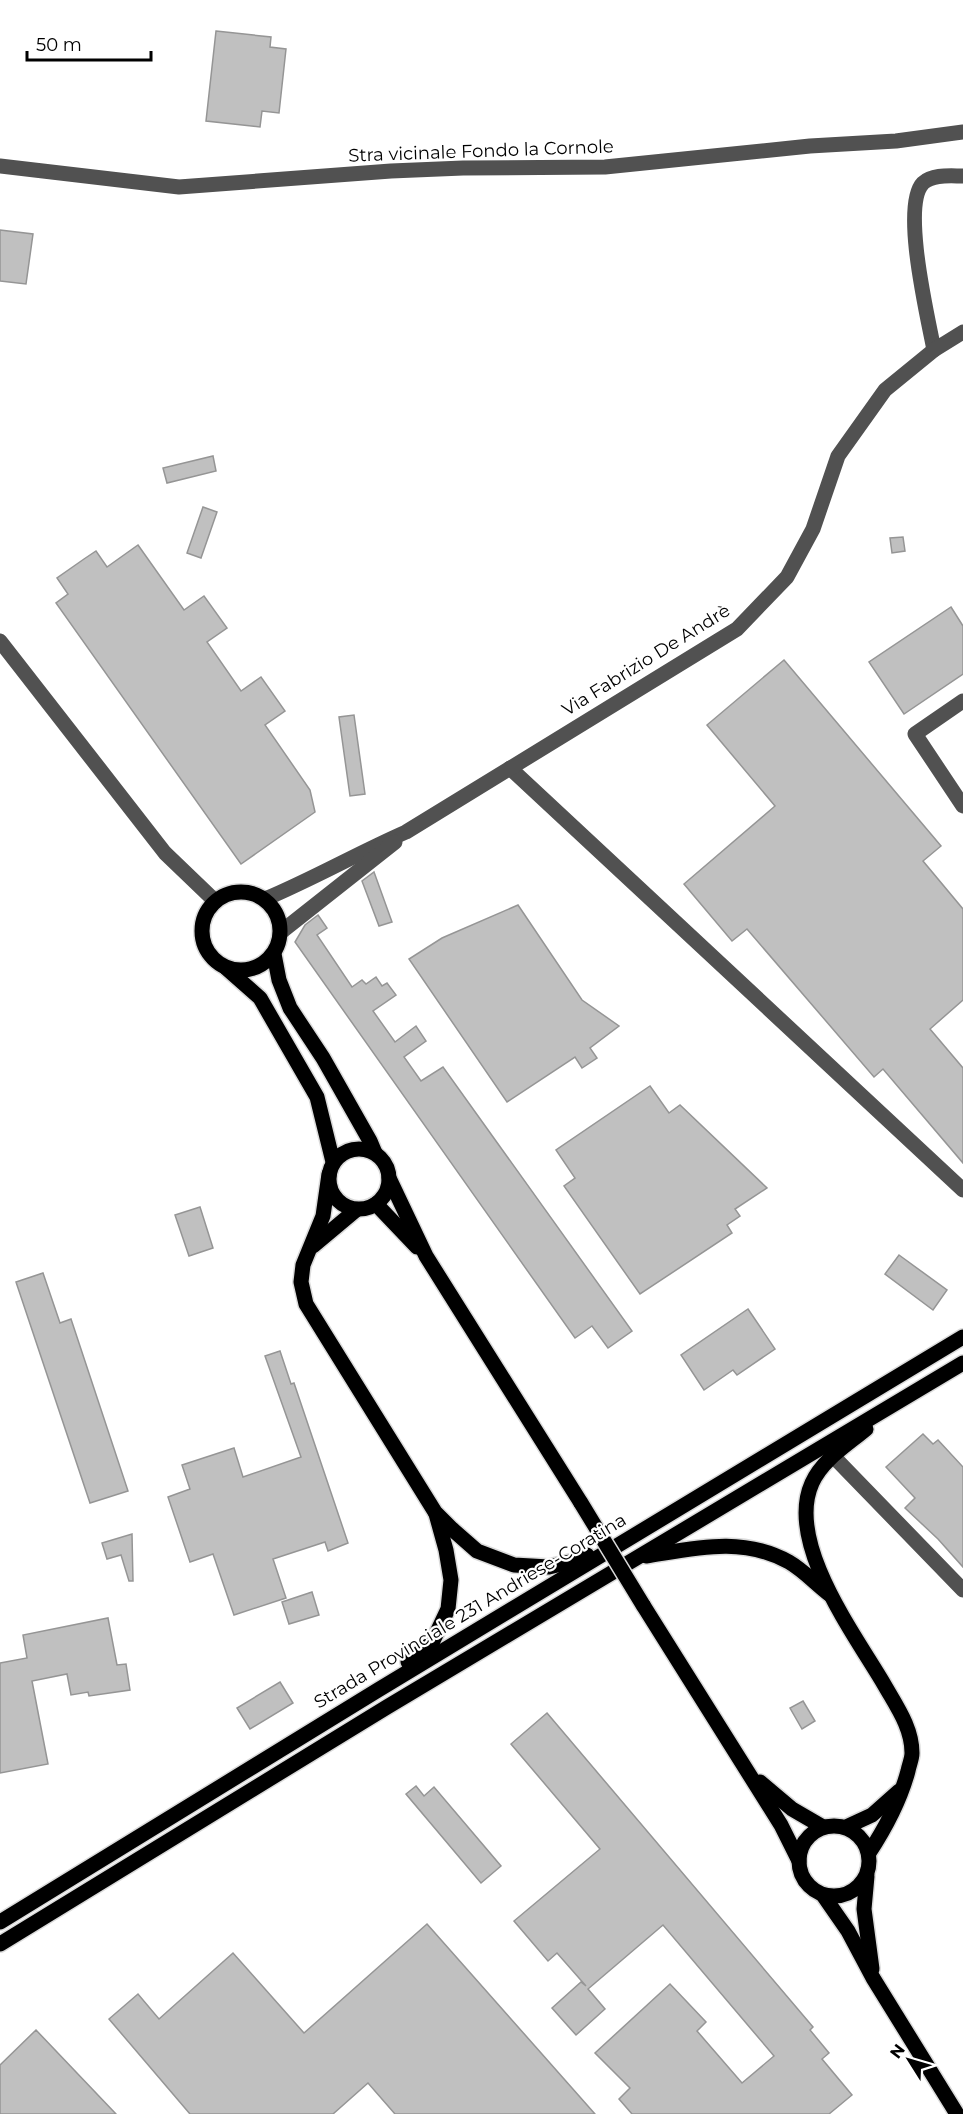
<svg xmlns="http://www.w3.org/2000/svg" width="963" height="2114" font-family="Montserrat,sans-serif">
  <rect width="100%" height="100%" fill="#fff"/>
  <!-- building -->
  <g fill="#c0c0c0" stroke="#959595" stroke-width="1.5">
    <path d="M216,31L271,37L270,47L286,49L279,113L262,111L260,127L206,121Z"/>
    <path d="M0,230L33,234L26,284L0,281Z"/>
    <path d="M213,456L216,471L167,483L163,468Z"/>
    <path d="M203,507L217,512L201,558L187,553Z"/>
    <path d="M903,537L905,551L892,553L890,538Z"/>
    <path d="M138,545L184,610L204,596L227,628L207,642L241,691L261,677L285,711L265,725L310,790L315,812L241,864L56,603L68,594L57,578L84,559L96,551L107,567Z"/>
    <path d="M951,607L963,626V674L904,714L869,662Z"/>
    <path d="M784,660L941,846L923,861L963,909V1000L930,1029L963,1068V1163L883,1069L874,1077L747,929L732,941L684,884L775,806L707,725Z"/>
    <path d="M354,715L365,794L350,796L339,717Z"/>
    <path d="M374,872L392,922L379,926L362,881Z"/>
    <path d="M518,905L582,1000L619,1026L590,1048L597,1058L582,1068L575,1057L507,1102L409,959L442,938Z"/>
    <path d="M318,915L327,928L317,935L352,987L362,980L366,984L376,977L382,986L387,983L396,995L373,1011L395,1042L416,1026L426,1041L404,1057L421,1081L443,1067L632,1331L608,1348L592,1326L575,1338L295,942L305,925Z"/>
    <path d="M650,1086L669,1113L680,1105L767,1188L735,1209L740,1216L727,1225L732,1233L640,1294L564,1186L575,1178L556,1150Z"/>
    <path d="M200,1207L213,1248L189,1256L175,1215Z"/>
    <path d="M899,1255L947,1290L933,1310L885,1274Z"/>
    <path d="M43,1273L60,1323L71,1319L128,1491L90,1503L16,1282Z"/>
    <path d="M748,1309L775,1349L737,1375L733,1370L704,1390L681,1355Z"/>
    <path d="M280,1351L291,1384L294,1383L348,1543L328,1551L325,1542L273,1559L286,1598L234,1615L213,1554L190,1562L168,1497L190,1489L182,1465L234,1448L243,1477L301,1457L265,1356Z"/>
    <path d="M923,1434L933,1444L938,1440L963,1467V1567L938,1539L905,1508L915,1498L886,1467Z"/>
    <path d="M132,1534L133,1581H129L121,1555L107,1559L102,1543Z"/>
    <path d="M312,1592L319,1615L289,1624L282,1602Z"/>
    <path d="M108,1618L117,1665L126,1664L130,1690L89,1696L88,1692L71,1695L67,1674L32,1681L48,1764L0,1773V1663L27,1658L23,1635Z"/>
    <path d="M280,1682L293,1703L250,1729L237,1708Z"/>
    <path d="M803,1701L815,1721L802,1729L790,1708Z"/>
    <path d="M547,1713L813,2027L810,2030L829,2053L822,2059L852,2095L829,2114H632L619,2099L630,2088L595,2053L670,1984L706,2022L697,2031L742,2083L774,2056L663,1925L588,1989L605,2009L576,2035L552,2008L581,1982L586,1986L557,1953L548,1961L514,1921L600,1849L511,1744Z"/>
    <path d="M416,1786L424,1796L434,1787L501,1866L481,1883L406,1794Z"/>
    <path d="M427,1924L595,2114H395L368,2083L333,2114H190L109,2019L138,1994L159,2019L233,1953L304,2033Z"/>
    <path d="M36,2030L116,2114H0V2065Z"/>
  </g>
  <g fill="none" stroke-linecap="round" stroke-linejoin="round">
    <!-- major casing -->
    <g stroke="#dbdbdb" stroke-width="18">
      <g id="major">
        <circle cx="241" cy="931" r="39"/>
        <path d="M274,954L279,980L290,1008L323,1058L370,1141L375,1153"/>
        <path d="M226,968L260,998L317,1097L333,1162"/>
        <circle cx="359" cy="1179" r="30"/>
        <path d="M329,1174L323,1216L303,1265L301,1282L306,1304L435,1512L452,1529L477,1551L514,1565L549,1567L574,1561L587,1555"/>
        <path d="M389,1178L426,1256L581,1503"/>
        <path d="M376,1204L417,1247"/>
        <path d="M313,1246L356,1210"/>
        <path d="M866,1429C847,1445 822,1460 812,1483C785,1543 856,1636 885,1686C897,1707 912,1728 912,1753C912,1759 909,1765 908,1771C900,1801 886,1827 869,1853"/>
        <path d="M646,1556C696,1548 742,1536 789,1562C803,1570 816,1584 829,1594"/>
        <path d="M643,1605L781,1825L799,1861"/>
        <path d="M408,1662L432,1643L448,1609L451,1580L446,1550L436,1514"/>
        <path d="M760,1782L792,1809L823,1827"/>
        <circle cx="834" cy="1861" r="35"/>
        <path d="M846,1827L872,1815L899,1791"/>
        <path d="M867,1876L864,1909L872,1969"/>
        <path d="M823,1895L848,1931L873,1978L957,2114"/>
        <path d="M0,1922L378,1690L963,1337"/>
        <path d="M0,1944L387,1707L963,1363"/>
      </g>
    </g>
    <!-- minor -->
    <g stroke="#515151" stroke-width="15">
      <path d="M0,166L179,187L391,171L463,168L605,167L810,146L896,141L963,132"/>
      <path d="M934,350C928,318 901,206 923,183C933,174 950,176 963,176"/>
      <path d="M0,641L165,853L215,901"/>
      <path d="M963,701L915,734L963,806"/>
      <path d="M510,768L963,1190"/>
      <path d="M265,899C313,879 358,853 406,832L737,629L787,577L813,529L838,456L885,390L934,350L963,332"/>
      <path d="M281,932L395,842"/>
      <path d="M833,1456L963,1590"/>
    </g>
    <!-- major -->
    <use href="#major" stroke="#000" stroke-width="15"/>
    <!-- major-bridge casing -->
    <g stroke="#dbdbdb" stroke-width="18" stroke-linecap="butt">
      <path id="major-bridge" d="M581,1503L643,1605"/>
    </g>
    <!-- major-bridge -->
    <use href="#major-bridge" stroke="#000" stroke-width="15"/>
  </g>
  <g text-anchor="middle" stroke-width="4.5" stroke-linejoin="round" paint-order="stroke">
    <!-- street labels -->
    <g font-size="18" fill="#000" stroke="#fff">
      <text transform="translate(481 151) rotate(-2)" y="6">Stra vicinale Fondo la Cornole</text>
      <text transform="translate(646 660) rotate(-32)" y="6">Via Fabrizio De Andrè</text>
      <text transform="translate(470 1611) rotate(-31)" y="6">Strada Provinciale 231 Andriese-Coratina</text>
    </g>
  </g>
  <!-- north arrow -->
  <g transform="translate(909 2060) rotate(307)" stroke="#ffffff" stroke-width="4.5" paint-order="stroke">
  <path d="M0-4.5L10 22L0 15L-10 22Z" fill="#000000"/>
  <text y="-9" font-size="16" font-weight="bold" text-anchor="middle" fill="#000000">N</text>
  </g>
  <!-- scale -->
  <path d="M27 51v9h124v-9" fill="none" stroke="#000000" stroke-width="3"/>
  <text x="36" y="51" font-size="18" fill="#000000" stroke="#ffffff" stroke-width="4.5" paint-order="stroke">50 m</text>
</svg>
